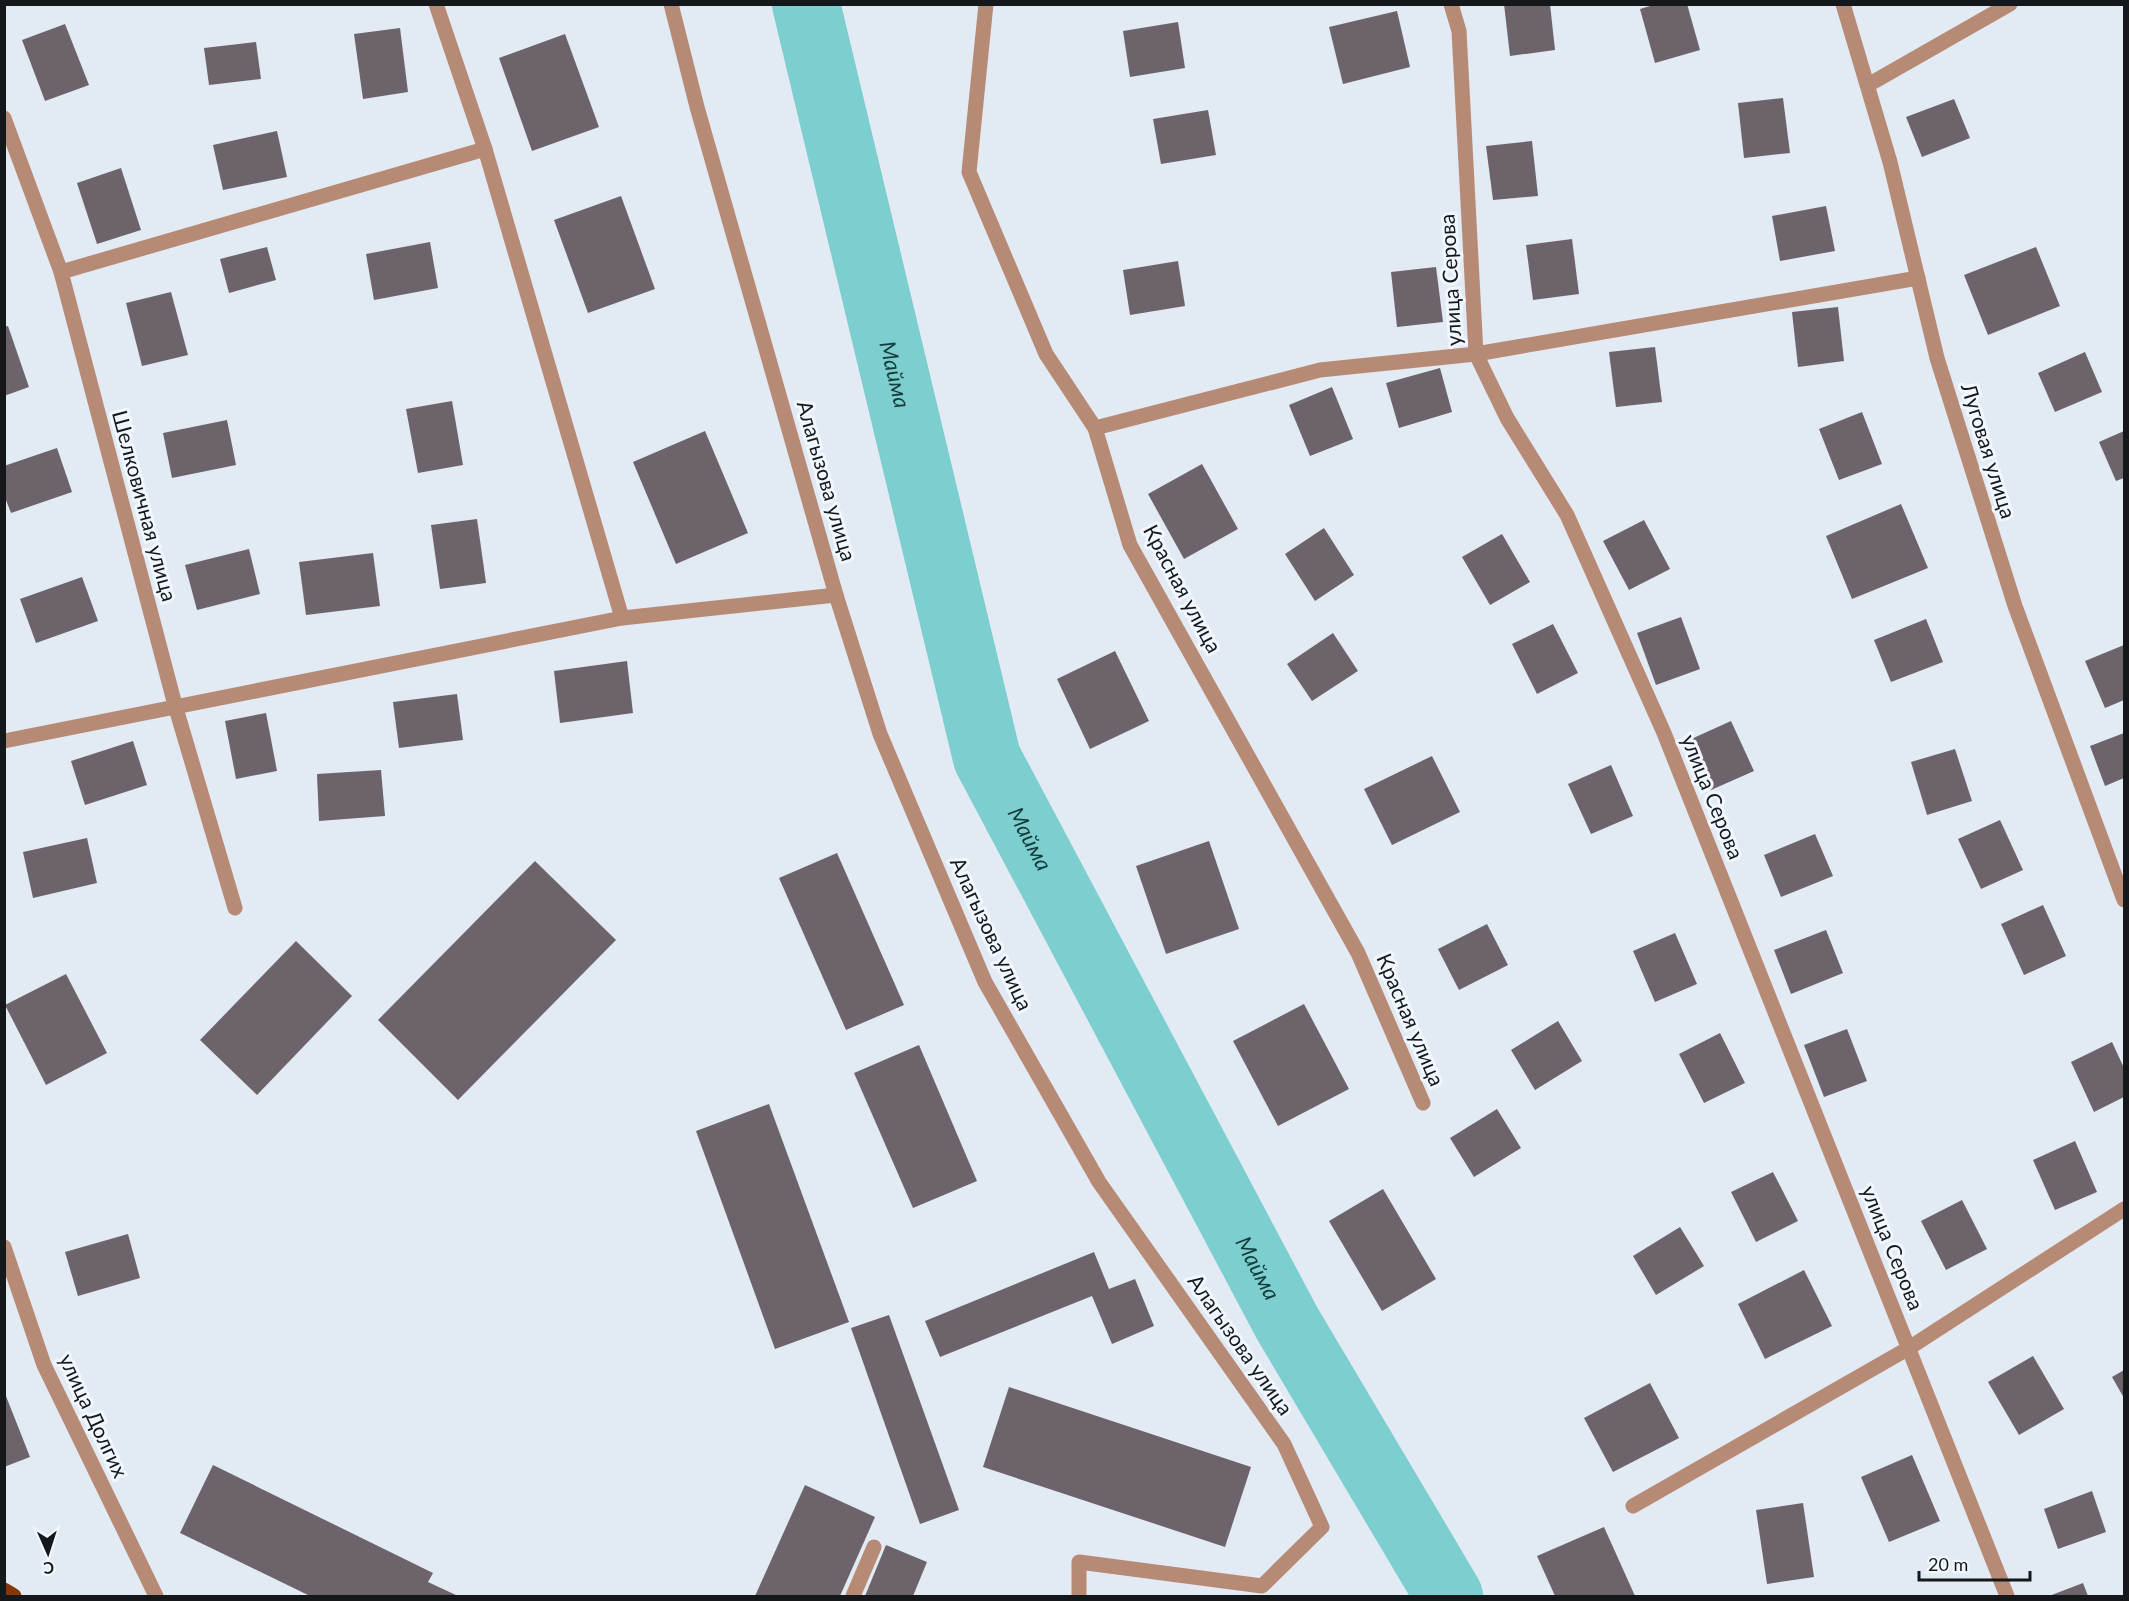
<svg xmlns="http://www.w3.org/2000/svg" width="2129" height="1601" font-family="Lato,sans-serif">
  <rect width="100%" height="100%" fill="#e2eaf3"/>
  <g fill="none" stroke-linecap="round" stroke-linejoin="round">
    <!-- river -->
    <path stroke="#7ccecf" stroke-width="68" id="s1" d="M806,4L987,758L1287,1323L1449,1596"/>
  </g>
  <!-- building -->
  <g fill="#6d646b">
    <path d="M1504,4H1550L1555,50L1510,56Z"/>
    <path d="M1657,4H1687L1700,50L1655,63L1640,9Z"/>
    <path d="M1397,11L1410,67L1343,84L1329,27Z"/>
    <path d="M1178,22L1185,68L1130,77L1123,31Z"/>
    <path d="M65,24L89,85L45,101L22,40Z"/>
    <path d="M400,28L408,92L363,99L354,34Z"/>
    <path d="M565,34L599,127L532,151L499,58Z"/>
    <path d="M256,42L261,79L209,85L204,48Z"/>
    <path d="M1783,98L1790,153L1744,158L1738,103Z"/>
    <path d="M1954,99L1970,138L1922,157L1906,117Z"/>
    <path d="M1208,110L1216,155L1161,164L1153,119Z"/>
    <path d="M277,131L287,177L223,190L213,145Z"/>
    <path d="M1532,141L1538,196L1493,200L1486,146Z"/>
    <path d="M121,168L141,230L97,244L77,183Z"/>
    <path d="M621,196L655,289L588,313L554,220Z"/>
    <path d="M1826,206L1835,251L1780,261L1772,216Z"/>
    <path d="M1572,239L1579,294L1533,300L1526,245Z"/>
    <path d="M430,242L438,288L374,300L366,254Z"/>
    <path d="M267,247L276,280L229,293L220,259Z"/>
    <path d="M2036,247L2060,306L1988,335L1964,275Z"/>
    <path d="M1178,261L1185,306L1130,315L1123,270Z"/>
    <path d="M1436,267L1443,322L1397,327L1391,272Z"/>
    <path d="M171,292L188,355L142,366L126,303Z"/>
    <path d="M1838,307L1844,361L1798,367L1792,312Z"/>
    <path d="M8,326L29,387L4,396V327Z"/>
    <path d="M1655,347L1662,402L1616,407L1609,352Z"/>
    <path d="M2085,352L2102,392L2055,412L2038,373Z"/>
    <path d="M1440,368L1452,412L1399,428L1386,383Z"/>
    <path d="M1332,387L1353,439L1310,456L1289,405Z"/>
    <path d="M452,401L463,465L418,473L406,409Z"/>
    <path d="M1862,412L1882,464L1839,480L1819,429Z"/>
    <path d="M227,420L236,465L172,478L163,433Z"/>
    <path d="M705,431L748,533L676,564L633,462Z"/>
    <path d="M2124,431V478L2116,481L2099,442Z"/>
    <path d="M57,448L72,492L11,513L4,495V466Z"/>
    <path d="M1202,464L1238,529L1184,559L1148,494Z"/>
    <path d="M1901,504L1928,568L1852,599L1826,536Z"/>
    <path d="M477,519L486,583L440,589L431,525Z"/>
    <path d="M1644,520L1670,569L1629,590L1603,541Z"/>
    <path d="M1324,528L1354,575L1315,601L1285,554Z"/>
    <path d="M1502,534L1530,582L1490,605L1462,557Z"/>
    <path d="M249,549L260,594L197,610L185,565Z"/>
    <path d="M373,553L380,606L306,615L299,562Z"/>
    <path d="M82,577L98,621L36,643L20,599Z"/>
    <path d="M1681,617L1700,669L1656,685L1637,633Z"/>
    <path d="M1926,619L1943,662L1891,682L1874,640Z"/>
    <path d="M1553,624L1578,673L1537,694L1512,644Z"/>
    <path d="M1333,633L1358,671L1312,701L1287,664Z"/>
    <path d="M2124,645V700L2105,708L2085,661Z"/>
    <path d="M1115,651L1149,721L1090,749L1057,679Z"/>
    <path d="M627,661L633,713L560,723L554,671Z"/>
    <path d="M457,694L463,740L399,748L393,702Z"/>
    <path d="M266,713L277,771L236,779L225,721Z"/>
    <path d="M1731,721L1754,771L1711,790L1689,740Z"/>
    <path d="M2124,733V778L2105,786L2090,746Z"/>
    <path d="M133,741L147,785L85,805L71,761Z"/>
    <path d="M1955,749L1972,801L1927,815L1911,762Z"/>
    <path d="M1432,756L1460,812L1392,845L1364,789Z"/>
    <path d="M1611,765L1633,816L1591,834L1568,784Z"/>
    <path d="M381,770L385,816L319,821L317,774Z"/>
    <path d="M2000,820L2023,870L1981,889L1958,839Z"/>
    <path d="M1815,834L1833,876L1781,897L1764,855Z"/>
    <path d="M87,838L97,883L33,898L23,852Z"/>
    <path d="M1209,841L1239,929L1166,954L1136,866Z"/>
    <path d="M837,853L904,1005L846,1030L779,878Z"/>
    <path d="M535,861L616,940L458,1100L378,1020Z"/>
    <path d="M2043,905L2066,956L2024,975L2001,924Z"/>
    <path d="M1487,924L1508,965L1459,990L1438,949Z"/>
    <path d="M1826,930L1843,973L1791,994L1774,950Z"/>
    <path d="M1675,933L1697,984L1655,1002L1633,951Z"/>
    <path d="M296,941L352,996L257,1095L200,1040Z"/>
    <path d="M66,974L107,1053L46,1085L5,1005Z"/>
    <path d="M1304,1004L1349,1089L1278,1126L1233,1041Z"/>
    <path d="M1558,1021L1582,1061L1535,1090L1511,1050Z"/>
    <path d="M1847,1029L1867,1081L1824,1097L1804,1045Z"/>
    <path d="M1720,1033L1745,1083L1704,1103L1679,1054Z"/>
    <path d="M2112,1042L2124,1068V1097L2094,1112L2071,1062Z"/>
    <path d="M919,1045L977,1181L913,1208L854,1073Z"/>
    <path d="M769,1104L849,1322L775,1349L696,1131Z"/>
    <path d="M1497,1109L1521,1148L1474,1177L1450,1138Z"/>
    <path d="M2075,1141L2097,1192L2055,1210L2033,1160Z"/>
    <path d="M1773,1172L1798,1221L1756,1242L1731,1192Z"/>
    <path d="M1383,1189L1436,1279L1382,1311L1329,1221Z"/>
    <path d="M1962,1200L1987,1249L1946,1270L1921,1221Z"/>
    <path d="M1680,1227L1704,1266L1656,1295L1633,1256Z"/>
    <path d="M128,1234L140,1278L78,1296L65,1252Z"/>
    <path d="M1094,1252L1109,1289L1135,1279L1154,1326L1112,1344L1092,1296L940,1357L925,1321Z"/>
    <path d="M1804,1270L1832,1326L1765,1359L1738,1304Z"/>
    <path d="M889,1315L959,1510L920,1524L851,1328Z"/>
    <path d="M2033,1356L2064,1409L2019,1435L1988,1382Z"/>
    <path d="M2124,1370V1398L2112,1377Z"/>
    <path d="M1650,1383L1679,1438L1613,1472L1584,1418Z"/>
    <path d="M1009,1387L1251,1467L1225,1547L983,1467Z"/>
    <path d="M4,1391L30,1457L4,1467Z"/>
    <path d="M1912,1455L1940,1521L1889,1542L1861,1477Z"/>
    <path d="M213,1465L433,1573L428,1582L458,1596H310L180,1533Z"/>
    <path d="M805,1485L875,1517L840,1596H755Z"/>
    <path d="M2092,1491L2106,1532L2058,1549L2044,1509Z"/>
    <path d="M1803,1503L1814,1577L1767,1584L1756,1510Z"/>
    <path d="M1604,1527L1635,1596H1555L1537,1556Z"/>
    <path d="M886,1545L927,1562L913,1596H865Z"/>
    <path d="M2083,1583L2088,1596H2049Z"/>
  </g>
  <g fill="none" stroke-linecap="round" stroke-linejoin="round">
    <!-- minor -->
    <g stroke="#b78a75" stroke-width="15">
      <path d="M436,4L485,149L622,618"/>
      <path d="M671,4L697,107L836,595L880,734L985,982L1099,1182L1284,1444L1322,1527L1262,1586L1079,1562V1596"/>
      <path d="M986,4L969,172L1046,354L1095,428L1130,545L1358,953L1423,1103"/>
      <path d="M1451,4L1459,31L1476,354L1507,418L1567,515L1664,733L2007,1596"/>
      <path d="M1843,4L1890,162L1937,358L2015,606L2124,900"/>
      <path d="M1868,85L2010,4"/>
      <path d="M4,118L61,272L175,705L235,908"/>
      <path d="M61,272L485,149"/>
      <path d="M1095,428L1320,370L1476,354L1918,278"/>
      <path d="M4,741L622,618L836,595"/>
      <path d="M4,1247L44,1365L156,1596"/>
      <path d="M1633,1506L1909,1348L2124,1209"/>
      <path d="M853,1596L874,1547"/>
    </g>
    <!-- major -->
    <path stroke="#853805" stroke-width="15" d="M4,1590L14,1596"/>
  </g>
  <g text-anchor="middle" stroke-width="6" stroke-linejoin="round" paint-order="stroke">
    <!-- street labels -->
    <g font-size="21" fill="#15181b" stroke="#f1f7ff">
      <text transform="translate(1451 280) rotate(-93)" y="7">улица Серова</text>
      <text transform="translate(1988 451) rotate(73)" y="7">Луговая улица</text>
      <text transform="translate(826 481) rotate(74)" y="7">Алагызова улица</text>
      <text transform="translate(144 506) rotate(75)" y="7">Шелковичная улица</text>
      <text transform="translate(1182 589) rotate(62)" y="7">Красная улица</text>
      <text transform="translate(1712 797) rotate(68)" y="7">улица Серова</text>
      <text transform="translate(991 934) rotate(65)" y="7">Алагызова улица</text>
      <text transform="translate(1410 1020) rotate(67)" y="7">Красная улица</text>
      <text transform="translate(1892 1248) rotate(68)" y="7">улица Серова</text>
      <text transform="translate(1240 1345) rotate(55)" y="7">Алагызова улица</text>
      <text transform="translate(93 1416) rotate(65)" y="7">улица Долгих</text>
    </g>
    <!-- water labels -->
    <g font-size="22" font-style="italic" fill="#143c3c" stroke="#f1f7ff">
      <text dy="8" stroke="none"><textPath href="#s1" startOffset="381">Майма</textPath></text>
      <text dy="8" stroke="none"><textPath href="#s1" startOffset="867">Майма</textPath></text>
      <text dy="8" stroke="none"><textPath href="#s1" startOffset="1353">Майма</textPath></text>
    </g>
  </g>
  <!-- border -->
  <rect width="2129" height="1601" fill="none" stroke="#15181b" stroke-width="12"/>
  <!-- north arrow -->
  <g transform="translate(48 1553) rotate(177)" stroke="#f1f7ff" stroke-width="4.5" paint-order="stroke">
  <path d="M0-4.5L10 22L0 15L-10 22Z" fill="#15181b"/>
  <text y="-9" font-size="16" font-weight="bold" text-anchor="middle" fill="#15181b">С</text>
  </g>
  <!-- scale -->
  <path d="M1919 1571v9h111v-9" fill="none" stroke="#15181b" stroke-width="3"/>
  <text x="1928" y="1571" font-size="18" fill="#15181b" stroke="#f1f7ff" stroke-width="4.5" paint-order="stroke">20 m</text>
</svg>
